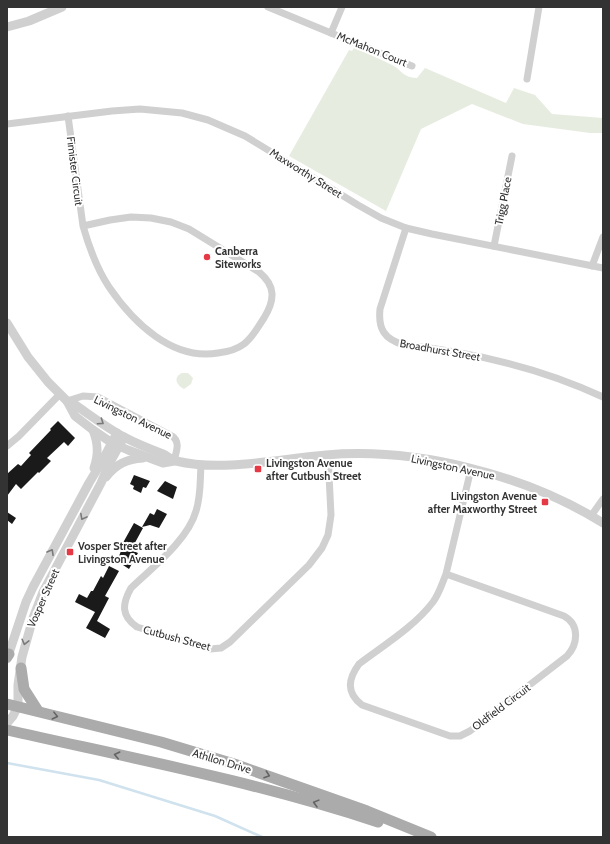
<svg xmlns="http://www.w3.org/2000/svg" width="610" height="844" font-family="Cabin,sans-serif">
  <rect width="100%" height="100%" fill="#fff"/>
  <!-- green -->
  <g fill="#e6ecdf">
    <path d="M354,48C367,53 380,59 392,65C403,71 402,77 417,78L425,68L506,103L514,88L535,95L552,114L603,118V133H590L523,124L472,104L421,129L386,211L289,156L349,50L352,51Z"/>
    <path d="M182,373H188L193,378L191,384L184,389C176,385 173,377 182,373Z"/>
  </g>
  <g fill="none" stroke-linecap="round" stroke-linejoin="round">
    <!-- stream -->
    <path stroke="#cfe2ee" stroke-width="2.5" d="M7,763L99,780L215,816L262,837"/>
  </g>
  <!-- building -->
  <g fill="#1a1a1a">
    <path d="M58,421L75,438L68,446L64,442L47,458L51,461L39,473L38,472L21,489L16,484L7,496V474L18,464L21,466L31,455L29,453L51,430L50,429Z"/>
    <path d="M134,475L150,481L146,488L143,487L141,493L133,489L134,486L130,484Z"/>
    <path d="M165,481L177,487L173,499L157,491Z"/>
    <path d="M157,509L167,514L159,528L150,525L142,527L150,513L154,515Z"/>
    <path d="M7,512L16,518L12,524L7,520Z"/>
    <path d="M134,523L143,528L131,550L138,553L129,569L120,563L123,558L119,556L121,551L119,550Z"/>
    <path d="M109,566L119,571L105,596L109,598L97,621L110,629L105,638L86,628L95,612L75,602L79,594L87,598L91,591H93L101,576L103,578Z"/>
  </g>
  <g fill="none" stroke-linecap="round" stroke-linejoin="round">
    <!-- minor -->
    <g stroke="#d0d0d0" stroke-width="7">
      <path d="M268,7L331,33"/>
      <path d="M342,7L331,33L412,66"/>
      <path d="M527,79L539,7"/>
      <path d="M68,116L83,226L110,220L131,217L151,218L171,222L189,229L259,272C276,286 275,300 264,318C258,327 253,337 244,344C236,350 227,352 218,353C172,361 133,322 109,287C97,269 89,247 83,226"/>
      <path d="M7,124L112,111L140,109L182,113L208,120L245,136L358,205L381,218L406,228L432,234L603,268"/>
      <path d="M406,228L380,309C378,329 384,339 404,345C472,352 541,368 603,397"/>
      <path d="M494,246L512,156"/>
      <path d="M592,266L603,237"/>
      <path d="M67,401L83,396L98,397L172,436C181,442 176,452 174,461"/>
      <path d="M7,446L19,436L60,394"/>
      <path d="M201,465C200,480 201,496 196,511C188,540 153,567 131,588C122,604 121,616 137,627L210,649L221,648L230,642L309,565L322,548L328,535L331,515L328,455"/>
      <path d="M591,516L603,499"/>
      <path d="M446,574L564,616C580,625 578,644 567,656L470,731L460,736H450L362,705C346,693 348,679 359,664C384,645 414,627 433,602C439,594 442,584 446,574L471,469"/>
    </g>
    <!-- tertiary -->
    <g stroke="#d0d0d0" stroke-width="9">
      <path d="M7,27L29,21L62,7"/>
      <path d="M7,323L28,357L48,382L67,401L75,416L93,430L112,443L128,450L163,463L174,461"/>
      <path d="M67,401L74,404C90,415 107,428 124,437C137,444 150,449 163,454C168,456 171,460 176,461C222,472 279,459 326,455C417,447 526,475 603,523"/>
      <path d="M93,430C98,443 99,454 94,468"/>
      <path d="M106,477C116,464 127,459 143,458"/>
      <path d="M7,659L26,602L33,587L89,483L101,463L117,433"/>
      <path d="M7,723L13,716L18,706V685L22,657L33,618L43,592L101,483L109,464L124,437"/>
    </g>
    <!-- primary -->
    <g stroke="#ababab" stroke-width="11">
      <path d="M7,657L9,654"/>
      <path d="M21,668L24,689L38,711"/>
      <path d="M7,704L161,742L234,764L367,811L431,837"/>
      <path d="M7,730C131,758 257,782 378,822"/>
    </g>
  </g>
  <!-- one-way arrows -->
  <defs><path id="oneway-chevron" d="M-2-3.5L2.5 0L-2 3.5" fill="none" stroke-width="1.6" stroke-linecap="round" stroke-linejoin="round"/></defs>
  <g stroke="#7a7a7a">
    <use href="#oneway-chevron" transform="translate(101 422) rotate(34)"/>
    <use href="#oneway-chevron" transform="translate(83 517) rotate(118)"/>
    <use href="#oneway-chevron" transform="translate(51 552) rotate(-61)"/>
    <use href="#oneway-chevron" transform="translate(25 642) rotate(104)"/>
  </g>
  <g stroke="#636363">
    <use href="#oneway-chevron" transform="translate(55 716) rotate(14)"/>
    <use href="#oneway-chevron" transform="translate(117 755) rotate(-167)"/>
    <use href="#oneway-chevron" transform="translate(267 775) rotate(19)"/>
    <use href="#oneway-chevron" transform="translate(316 803) rotate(-165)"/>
  </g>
  <!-- markers -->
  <g fill="#e63946" stroke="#fff" stroke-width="1.5">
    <circle cx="207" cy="257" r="4"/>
    <rect x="254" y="465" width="8" height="8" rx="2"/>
    <rect x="541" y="498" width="8" height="8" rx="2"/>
    <rect x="66" y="548" width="8" height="8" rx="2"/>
  </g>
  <g text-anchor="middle" stroke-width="4" stroke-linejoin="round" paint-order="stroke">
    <!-- street labels -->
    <g font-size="11" fill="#333" stroke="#fff">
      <text transform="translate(372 49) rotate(22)" y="4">McMahon Court</text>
      <text transform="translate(75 171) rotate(83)" y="4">Fimister Circuit</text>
      <text transform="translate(306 173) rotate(32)" y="4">Maxworthy Street</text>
      <text transform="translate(503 201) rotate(-79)" y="4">Trigg Place</text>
      <text transform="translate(440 350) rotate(10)" y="4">Broadhurst Street</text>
      <text transform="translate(133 417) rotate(26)" y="4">Livingston Avenue</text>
      <text transform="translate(453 467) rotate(12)" y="4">Livingston Avenue</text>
      <text transform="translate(43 598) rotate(-66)" y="4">Vosper Street</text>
      <text transform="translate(177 638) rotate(15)" y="4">Cutbush Street</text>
      <text transform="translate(501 707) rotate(-37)" y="4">Oldfield Circuit</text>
      <text transform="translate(222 761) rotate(17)" y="4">Athllon Drive</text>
    </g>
    <!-- poi labels -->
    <g font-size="11" font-weight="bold" fill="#333" stroke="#fff" text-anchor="start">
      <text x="215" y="255">Canberra<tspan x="215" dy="13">Siteworks</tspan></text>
      <text x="266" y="467">Livingston Avenue<tspan x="266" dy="13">after Cutbush Street</tspan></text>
      <text x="537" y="500" text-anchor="end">Livingston Avenue<tspan x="537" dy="13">after Maxworthy Street</tspan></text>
      <text x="78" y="550">Vosper Street after<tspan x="78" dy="13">Livingston Avenue</tspan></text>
    </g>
  </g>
  <!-- border -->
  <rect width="610" height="844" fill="none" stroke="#333333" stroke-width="16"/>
</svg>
